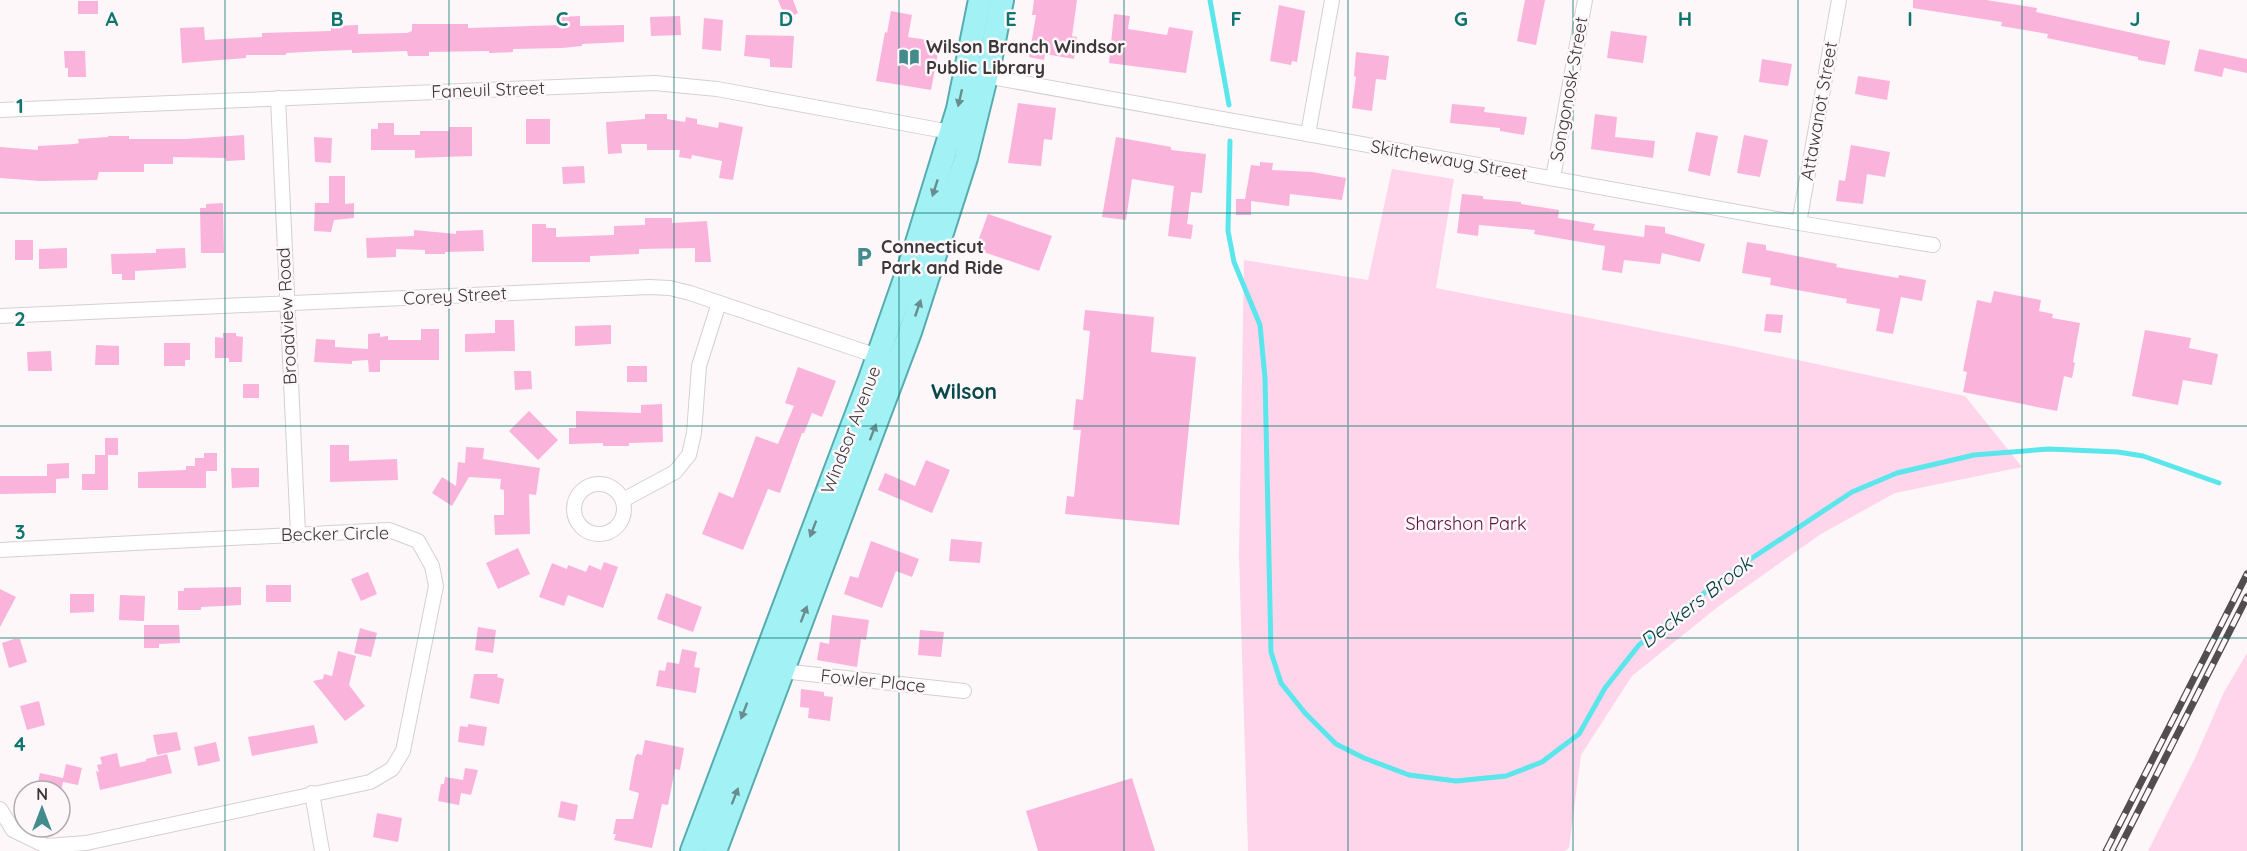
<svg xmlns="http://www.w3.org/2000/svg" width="2247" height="851" font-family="Quicksand,sans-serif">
  <rect width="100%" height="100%" fill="#fef7fa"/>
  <!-- green -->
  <g fill="#fed5eb">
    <path d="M1392,169L1454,179L1436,288L1732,346L1965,396L2022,467L1895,493L1821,534L1719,606L1632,676L1581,755L1569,848L1565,851H1248L1239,555L1244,260L1368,280Z"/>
    <path d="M2247,653V851H2148L2195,758L2224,692Z"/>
  </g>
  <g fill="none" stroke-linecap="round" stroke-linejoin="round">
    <!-- stream -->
    <g stroke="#5ae6eb" stroke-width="5">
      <path d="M1210,0L1229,105"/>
      <path d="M1230,141L1228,231L1234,262L1260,325L1265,378L1271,652L1281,683L1305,713L1336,744L1364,758L1409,775L1456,781L1506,776L1542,762L1579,734L1605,688L1639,645L1728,574L1852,492L1897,473L1974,455L2049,449L2118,452L2143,456L2219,483"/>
    </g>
  </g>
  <!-- building -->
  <g fill="#fab3da">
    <path d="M778,0H793L798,13L786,19Z"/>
    <path d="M1034,0H1077L1072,36L1077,37L1074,59L1045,54L1044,60L1029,57L1036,15H1032Z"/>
    <path d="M1525,0H1545L1536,45L1517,41Z"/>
    <path d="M1913,0H1986L2037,8L2036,12L2170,41L2165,65L2138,60V57L2047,38L2048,34L2001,26L2002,22L1913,8Z"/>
    <rect x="78" y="1" width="20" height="13"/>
    <path d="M1279,5L1305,11L1297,62L1292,61L1291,65L1270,61Z"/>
    <path d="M891,11L912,15L908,37L940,42L931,90L876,81L885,32L887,33Z"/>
    <path d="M1114,14L1130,16L1128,29L1167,35L1169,27L1193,31L1186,73L1109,63Z"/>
    <path d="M580,16V26L624,25V42L582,44V46L562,48L513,49V52L489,53V51L429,52V56H408L407,51L352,53V50L323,51L286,53V55H246V58L182,63L180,28L204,27L205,40L262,37V33L331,31V26L358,25V34L407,33L412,31V24H468V28L561,25L560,17Z"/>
    <path d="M680,16L681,35L651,36L650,17Z"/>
    <path d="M704,18L723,20L721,51L702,49Z"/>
    <path d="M1611,31L1647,36L1643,63L1607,58Z"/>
    <path d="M746,35L794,36L792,68L770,67V59L744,56Z"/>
    <path d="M2199,49L2247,59V73L2224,68L2222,77L2194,71Z"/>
    <path d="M64,51H85L86,77H68V68H65Z"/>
    <path d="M1356,52L1389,56L1386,80L1376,79L1372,111L1352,108L1356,77L1354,76Z"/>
    <path d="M1762,59L1792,64L1788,86L1759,82Z"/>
    <path d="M1858,76L1890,81L1887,100L1855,94Z"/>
    <path d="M1018,103L1056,108L1052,140L1044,139L1041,166L1008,163Z"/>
    <path d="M1452,104L1485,107L1484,112L1527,117L1524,135L1500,131V128L1450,123Z"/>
    <path d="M645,114H667V119L685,122L686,117L697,119V124L718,128L719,122L743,127L733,180L719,178L722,161L692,155L691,159L679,157L680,150H647V144H621L622,153L608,154L606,122L645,119Z"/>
    <path d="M1595,114L1617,117L1615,137L1655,141L1653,158L1591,149Z"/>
    <rect x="526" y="119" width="24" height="25"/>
    <path d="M378,123H394V135H420V131H449V127H472V156L415,158V150H371V129H378Z"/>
    <path d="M1696,132L1718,136L1710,176L1688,171Z"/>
    <path d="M244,135L245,160L226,161V158L173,157V164H144V172H99L97,180L40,181L0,178V147L38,150V146L75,144L79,143L78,139L108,137V136H129V139H185Z"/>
    <path d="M1744,135L1768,140L1760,177L1737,173Z"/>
    <path d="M314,137L332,138L331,163L315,162Z"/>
    <path d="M1116,137L1171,147V150L1206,154L1202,193L1191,192L1187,224L1193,225L1191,239L1168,236L1174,186L1132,179L1126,220L1102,217Z"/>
    <path d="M1851,145L1890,152L1885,177L1867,174L1863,204L1836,201L1839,180L1845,181Z"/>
    <path d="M1260,162L1273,163L1272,170L1312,172L1346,178L1342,200L1290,194L1289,206L1251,201V215H1236V199H1245L1251,165L1260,166Z"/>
    <path d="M584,166L585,183L563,184L562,167Z"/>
    <path d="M329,176H345V204L354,203V218L334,220L331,232L314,231L315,203H329Z"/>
    <path d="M1462,194L1483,196V199L1521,202V204L1559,210L1558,218L1595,224L1593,230L1644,237L1645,225L1665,227V233L1705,244L1700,262L1662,253L1660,264L1624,260L1622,273L1602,270L1605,246L1534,234L1535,230L1479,225L1478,236L1457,233Z"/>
    <path d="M223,203L224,253H201L200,208H206V204Z"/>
    <path d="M988,214L1052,236L1039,271L975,249Z"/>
    <path d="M645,218H672V223L707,221L711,262H695V248L639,249V254L590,256V262H532V224H546V228H556V237L614,235V226L645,225Z"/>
    <path d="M414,230L456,234V231L483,230L484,251L445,252V254H425V250L396,249V257L367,258L366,238L414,236Z"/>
    <rect x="15" y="240" width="18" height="20"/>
    <path d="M1747,242L1766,245V250L1837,264L1836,267L1898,278L1899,275L1926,280L1922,301L1901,297L1893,334L1876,331L1880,309L1846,303L1847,299L1770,285L1771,278L1742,273Z"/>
    <path d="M67,248V268L39,269V249Z"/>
    <path d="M185,248L186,268L135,271V280H122V274H112L111,254L156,253V249Z"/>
    <path d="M1994,291L2041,300L2039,311L2053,314L2052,318L2080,323L2073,362L2075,363L2072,378L2064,376L2057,411L1963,392L1967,372L1963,371L1977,300L1991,303Z"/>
    <path d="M1085,310L1154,317L1151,352L1196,357L1179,525L1065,514L1067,496L1074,497L1081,430H1073L1076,399L1083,400L1090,331L1083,330Z"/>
    <path d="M1766,314L1783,315L1781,333L1764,331Z"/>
    <path d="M495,320H514L515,351L465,352V334L495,333Z"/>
    <path d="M611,325V344L575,346V326Z"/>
    <path d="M421,329H439V360H380V372H369L368,360L352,361V364L314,362L316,339L335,340V347L368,349V334L380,333V337L388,336V340H421Z"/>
    <path d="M2145,330L2191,338L2189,348L2218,354L2212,385L2183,380L2178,405L2132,396Z"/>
    <path d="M223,333H236V336L243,337L242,362H229V358H215V337L223,338Z"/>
    <path d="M164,343H190V360H185V366H164Z"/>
    <path d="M96,345L119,346V365H95Z"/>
    <path d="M51,351L52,371H28L27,352Z"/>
    <rect x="627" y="366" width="20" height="16"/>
    <path d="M798,367L836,381L822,417L812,413L804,433H802L780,493L768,489L743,550L702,534L719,492L733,498L756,436L778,444L794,406L785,403Z"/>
    <path d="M514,371H531L532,389L515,390Z"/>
    <rect x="243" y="384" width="16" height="14"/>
    <path d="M662,404L663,442L629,443V446H603V443L569,444V428H576V411L641,413V405Z"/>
    <path d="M529,411L558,440L538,460L509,431Z"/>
    <path d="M105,438H118V455H108V490H82V474H95V455H105Z"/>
    <path d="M330,445H349V461L397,459L398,480L330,482Z"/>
    <path d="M466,447L484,448L483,459L540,468L536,495L529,494L530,534L495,535L494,515H504V490L500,489L501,479L469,477L452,506L432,493L442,477L456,486L458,462L465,463Z"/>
    <path d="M204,453H217V471H206V488H138V472L186,470V466H195V458H204Z"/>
    <path d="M926,460L950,470L932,513L878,490L885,473L915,486Z"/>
    <path d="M69,463V478L56,479V493L0,494V476H47V464Z"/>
    <path d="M231,468H259V487L232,488Z"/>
    <path d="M951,539L982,542L980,563L949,561Z"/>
    <path d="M871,541L919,559L912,577L896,571L882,608L844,594L850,576L858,578Z"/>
    <path d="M518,548L530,574L498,589L486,563Z"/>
    <path d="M604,562L618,567L603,608L568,595L564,606L539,597L552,563L567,569L568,565L586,572L589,565L601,570Z"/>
    <path d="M368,572L377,594L361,601L351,579Z"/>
    <rect x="266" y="585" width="25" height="17"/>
    <path d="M241,587V605L201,607V610H178V591H184V588Z"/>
    <path d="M0,589L16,597L0,627Z"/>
    <path d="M666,593L702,607L693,632L657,619Z"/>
    <path d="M70,594H94V612L70,613Z"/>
    <path d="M120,595L145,596L144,621L119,620Z"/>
    <path d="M832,615L869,620L866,640L861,639L857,667L817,660L820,642L829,644Z"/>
    <path d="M144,625H179L180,643L159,644V648H144Z"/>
    <path d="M478,627L496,630L493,653L475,650Z"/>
    <path d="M360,628L377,633L371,657L354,653Z"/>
    <path d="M920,630L944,632L941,657L918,655Z"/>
    <path d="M14,639H20L27,662L9,668L2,643Z"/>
    <path d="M682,649L697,652L694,667L700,668L696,693L656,686L659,670L665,671L667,662L679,664Z"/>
    <path d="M338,651L356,656L349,685L365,706L345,721L313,681L323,679L324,674L332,676Z"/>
    <path d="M474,674H498L497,677L504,679L499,704L470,698Z"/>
    <path d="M801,689L824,692V696L833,697L830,721L808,718L809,708L800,707Z"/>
    <path d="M39,701L45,725L27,730L20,706Z"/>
    <path d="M468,724L487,727L484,746L458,742L460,726L468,727Z"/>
    <path d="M314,725L318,743L252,756L248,737Z"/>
    <path d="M177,732L181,750L157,755L153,735Z"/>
    <path d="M645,740L684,748L680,770L675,769L668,805L662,804L652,848L614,840L616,834H613L616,819H633L639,793L629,790L635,757L637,754L642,755Z"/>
    <path d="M216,742L220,761L198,766L194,747Z"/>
    <path d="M117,753L120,767L146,761V759L167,754L172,773L100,790L96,771L99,772L97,765L102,764L100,757Z"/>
    <path d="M66,764L82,768L78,785L63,782L61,791H36L40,773L63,778Z"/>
    <path d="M465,768L478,770L471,795L461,793L459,805L438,801L441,784H444L445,777L463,780Z"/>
    <path d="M1132,778L1155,851H1038L1026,811Z"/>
    <path d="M561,801L578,805L575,821L558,817Z"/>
    <path d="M377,813L402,818L398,842L373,837Z"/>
  </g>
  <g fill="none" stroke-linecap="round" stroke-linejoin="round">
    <!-- street casing -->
    <g stroke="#d6cfd2" stroke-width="16">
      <g id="street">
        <path d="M980,75L1799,223L1933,245"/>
        <path d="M278,98L298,534"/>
        <path d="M0,110L655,83L717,89L956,133"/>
        <path d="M1308,134L1332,0"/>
        <path d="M1553,178L1585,0"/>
        <path d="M1799,223L1839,0"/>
        <path d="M0,316L649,287L670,288L690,293L883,358"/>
        <circle cx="599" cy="509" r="25"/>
        <path d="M623,500L675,472L689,455L694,433L699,366L719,303"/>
        <path d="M0,550L389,530L418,541L432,566L436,586L403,751L392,769L370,782L86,843L46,846L13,830L0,809"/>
        <path d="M782,671L964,691"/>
        <path d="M312,793L322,851"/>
      </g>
    </g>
    <!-- primary casing -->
    <g stroke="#56acaf" stroke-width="26">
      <g id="primary">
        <path d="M692,851L870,379L912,259L958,109L980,0"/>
        <path d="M715,851L910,332L966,158L990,61L1002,0"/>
      </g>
    </g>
    <!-- street -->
    <use href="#street" stroke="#fff" stroke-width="14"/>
    <!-- primary -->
    <use href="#primary" stroke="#a2f2f5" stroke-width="22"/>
    <!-- rail casing -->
    <g stroke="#524e50" stroke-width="7">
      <g id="rail">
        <path d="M2106,851L2247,574"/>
        <path d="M2118,851L2247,597"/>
      </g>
    </g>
    <!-- rail -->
    <use href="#rail" stroke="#fef7fa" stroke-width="4.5" stroke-dasharray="14" stroke-linecap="butt"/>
  </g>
  <!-- one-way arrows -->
  <defs><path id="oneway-solid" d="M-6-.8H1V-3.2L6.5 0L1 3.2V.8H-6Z" transform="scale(1.5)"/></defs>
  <g fill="#698c8e">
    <use href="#oneway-solid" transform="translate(960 98) rotate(103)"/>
    <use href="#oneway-solid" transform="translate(935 188) rotate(108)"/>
    <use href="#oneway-solid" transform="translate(918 308) rotate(-71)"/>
    <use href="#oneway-solid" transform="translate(873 432) rotate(-69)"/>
    <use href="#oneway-solid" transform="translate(813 529) rotate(111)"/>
    <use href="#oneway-solid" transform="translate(804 614) rotate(-69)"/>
    <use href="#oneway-solid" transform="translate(744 711) rotate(111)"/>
    <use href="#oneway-solid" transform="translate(735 796) rotate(-69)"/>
  </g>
  <!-- grid -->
  <path fill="none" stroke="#0f766e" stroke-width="1.5" stroke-opacity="0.55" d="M225,0V851M449,0V851M674,0V851M899,0V851M1124,0V851M1348,0V851M1573,0V851M1798,0V851M2022,0V851M0,213H2247M0,426H2247M0,638H2247"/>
  <!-- icons -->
  <defs>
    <g id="library-bare" transform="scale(1.62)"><path d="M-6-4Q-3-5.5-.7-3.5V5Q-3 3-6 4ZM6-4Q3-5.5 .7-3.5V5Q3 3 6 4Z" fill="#438b8d" stroke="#fef7fa" stroke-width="2.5" paint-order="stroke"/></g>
    <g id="parking-bare" transform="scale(1.62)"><path d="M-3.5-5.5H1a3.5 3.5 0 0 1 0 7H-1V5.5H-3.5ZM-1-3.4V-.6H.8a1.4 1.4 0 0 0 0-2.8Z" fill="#438b8d" stroke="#fef7fa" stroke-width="2.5" paint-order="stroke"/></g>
  </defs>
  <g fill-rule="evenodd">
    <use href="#library-bare" x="909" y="57"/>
    <use href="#parking-bare" x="864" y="257"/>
  </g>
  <g text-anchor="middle" stroke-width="5" stroke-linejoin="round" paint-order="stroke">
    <!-- poi labels -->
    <g font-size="18" font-weight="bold" fill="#3b383a" stroke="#fef7fa" text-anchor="start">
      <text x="926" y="53">Wilson Branch Windsor<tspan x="926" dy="21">Public Library</tspan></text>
      <text x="881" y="253">Connecticut<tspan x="881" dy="21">Park and Ride</tspan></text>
    </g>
    <!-- street labels -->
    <g font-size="18" fill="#3b383a" stroke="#fef7fa">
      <text transform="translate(1569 89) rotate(-80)" y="6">Songonosk Street</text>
      <text transform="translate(488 90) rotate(-2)" y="6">Faneuil Street</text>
      <text transform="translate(1819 111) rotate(-80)" y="6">Attawanot Street</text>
      <text transform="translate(1449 160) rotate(10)" y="6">Skitchewaug Street</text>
      <text transform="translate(455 296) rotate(-3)" y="6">Corey Street</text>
      <text transform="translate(287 316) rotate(-93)" y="6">Broadview Road</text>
      <text transform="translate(851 430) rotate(-69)" y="6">Windsor Avenue</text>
      <text transform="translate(335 534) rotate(-1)" y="6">Becker Circle</text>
      <text transform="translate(873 681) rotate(6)" y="6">Fowler Place</text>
    </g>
    <!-- park labels -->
    <g font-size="18" fill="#5a0f41" stroke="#fef7fa">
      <text x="1466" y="530">Sharshon Park</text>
    </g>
    <!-- water labels -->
    <g font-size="20" font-style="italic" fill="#004244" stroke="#fef7fa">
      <text transform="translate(1696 602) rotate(-38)" y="7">Deckers Brook</text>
    </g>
    <!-- quarter labels -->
    <g font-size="21" font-weight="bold" fill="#07494b" stroke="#fef7fa">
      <text x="964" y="399">Wilson</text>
    </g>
  </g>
  <g font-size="20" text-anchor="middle" font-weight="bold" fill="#0f766e" stroke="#fef7fa" stroke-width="5" stroke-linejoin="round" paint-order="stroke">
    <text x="112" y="26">A</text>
    <text x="337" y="26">B</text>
    <text x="562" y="26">C</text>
    <text x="786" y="26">D</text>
    <text x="1011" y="26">E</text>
    <text x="1236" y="26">F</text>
    <text x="1461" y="26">G</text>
    <text x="1685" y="26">H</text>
    <text x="1910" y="26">I</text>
    <text x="2135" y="26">J</text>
    <text x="20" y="113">1</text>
    <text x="20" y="326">2</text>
    <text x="20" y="539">3</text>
    <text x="20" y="751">4</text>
  </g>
  <!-- north arrow -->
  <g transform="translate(42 809)"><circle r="28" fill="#fef7fa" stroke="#b0abad" stroke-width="1.5"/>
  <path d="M0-4.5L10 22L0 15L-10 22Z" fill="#438b8d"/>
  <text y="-9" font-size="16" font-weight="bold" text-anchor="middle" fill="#3b383a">N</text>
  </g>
</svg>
